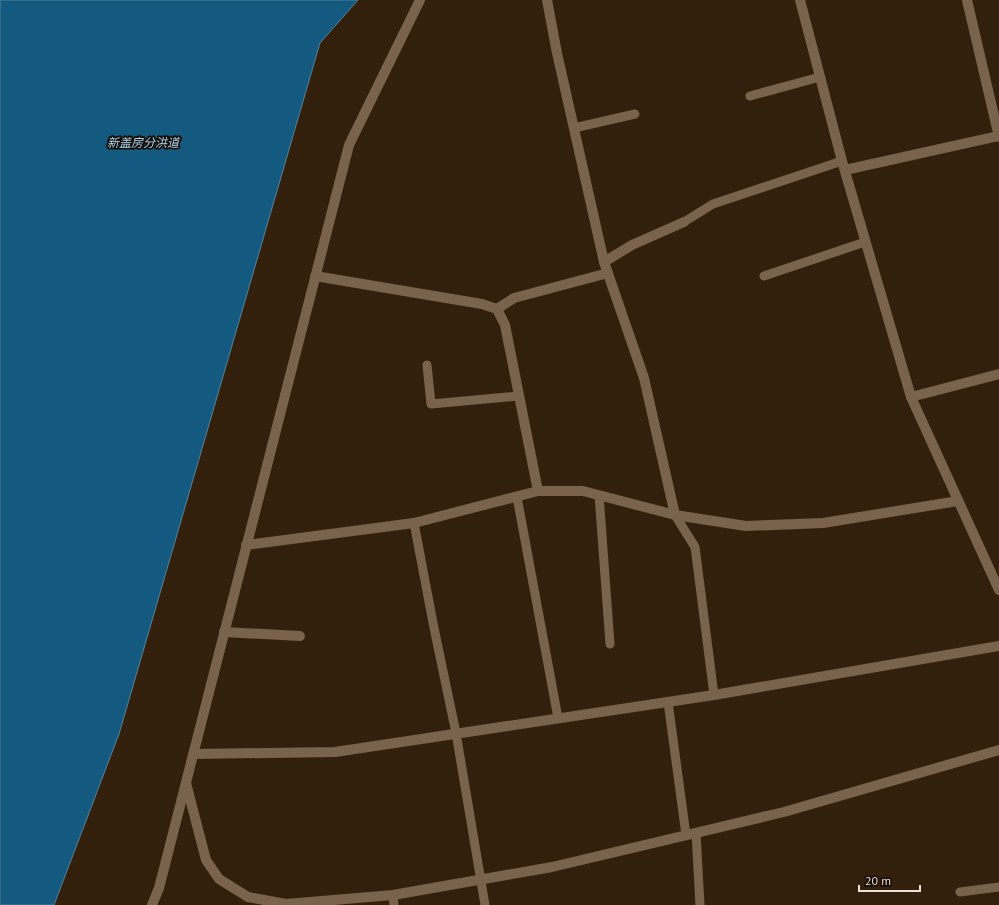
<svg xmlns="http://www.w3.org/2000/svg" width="999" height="905" font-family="'PT Sans','Noto Sans SC',sans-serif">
  <rect width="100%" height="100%" fill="#33200c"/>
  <!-- water -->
  <path fill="#14597f" stroke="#558299" d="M0,0H358L320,43L119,734L54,905H0Z"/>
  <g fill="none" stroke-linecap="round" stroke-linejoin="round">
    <!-- lane -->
    <g stroke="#79634d" stroke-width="9">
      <path d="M750,96L820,77"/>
      <path d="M574,128L635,114"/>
      <path d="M684,222L713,204L842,161"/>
      <path d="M764,276L865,242"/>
      <path d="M427,365L431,404L519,396"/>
      <path d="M599,495L610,644"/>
      <path d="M517,497L558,718"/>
      <path d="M675,515L695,547L714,695"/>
      <path d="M414,523L434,628L456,733L485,905"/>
      <path d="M668,702L686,835"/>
      <path d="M696,833L700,905"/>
      <path d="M960,892L999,887"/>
      <path d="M393,895L394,905"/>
    </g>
    <!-- street -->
    <g stroke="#79634d" stroke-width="10">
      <path d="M547,0L557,53L604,262L644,378L675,515"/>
      <path d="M800,0L842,161L911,397L999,590"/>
      <path d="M967,0L999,137"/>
      <path d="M845,170L999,136"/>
      <path d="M604,262L632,245L684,222"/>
      <path d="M315,276L482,304L497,309L505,325L538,491"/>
      <path d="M497,309L514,298L608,273"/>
      <path d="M911,397L999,374"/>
      <path d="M246,545L414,523L538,491H583L675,515L746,526L823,523L958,501"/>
      <path d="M224,632L300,636"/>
      <path d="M193,754L335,752L714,695L999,646"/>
      <path d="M186,783L206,860L219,879L248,897L286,904L393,895L552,867L784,812L999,750"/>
      <path d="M152,905L159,888L349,145L420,0"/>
    </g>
  </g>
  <g text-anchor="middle" stroke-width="3.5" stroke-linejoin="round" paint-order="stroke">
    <!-- water labels -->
    <g font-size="12" font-style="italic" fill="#b0d8f3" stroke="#140c05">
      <text x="143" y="147">新盖房分洪道</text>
    </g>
  </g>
  <!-- scale -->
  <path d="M859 885v6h61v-6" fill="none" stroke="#eee1d5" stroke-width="2"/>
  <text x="865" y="885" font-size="12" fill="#eee1d5" stroke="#140c05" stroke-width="3" paint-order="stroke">20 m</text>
</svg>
